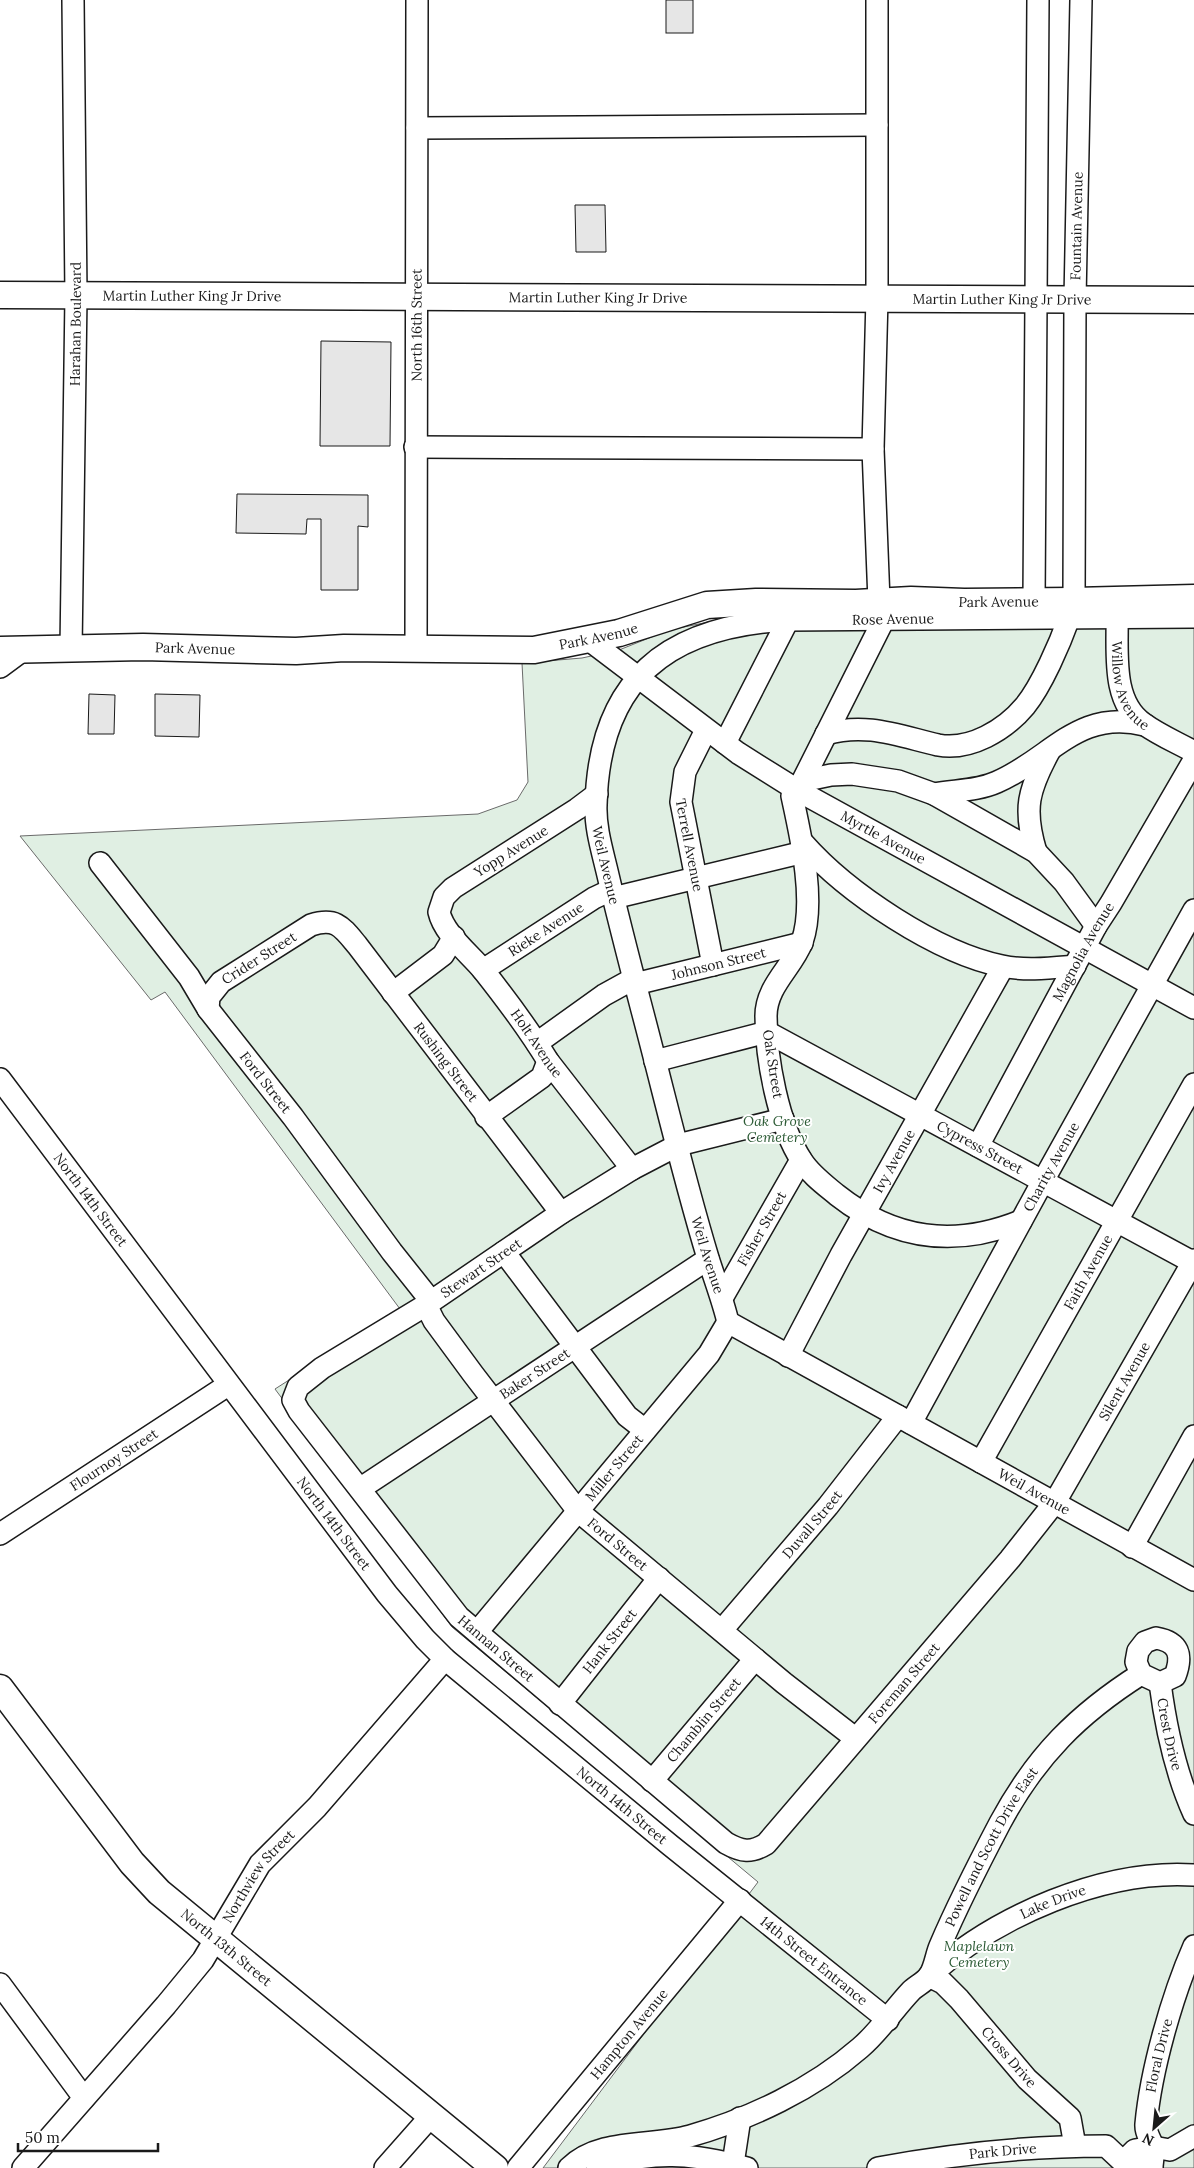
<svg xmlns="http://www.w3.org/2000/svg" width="1194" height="2168" font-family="Lora,serif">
  <rect width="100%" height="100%" fill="#fff"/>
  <!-- green -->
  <path fill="#e0efe3" stroke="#6a6a6a" d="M1194,606V2168H543L758,1882L452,1627L275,1389L400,1309L165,992L151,1000L20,836L478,814L517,800L528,782L522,663L582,658L619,650L669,630L753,613Z"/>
  <!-- building -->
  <g fill="#e6e6e6" stroke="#1a1a1a">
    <rect x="666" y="0" width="27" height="33"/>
    <path d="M575,205H605L606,252H576Z"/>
    <path d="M321,341L391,342L390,446H320Z"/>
    <path d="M237,494L368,495V527L358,526V590H321V519H307L306,534L236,533Z"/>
    <path d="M89,694L115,695L114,734H88Z"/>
    <path d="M155,694L200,695L199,737L155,736Z"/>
  </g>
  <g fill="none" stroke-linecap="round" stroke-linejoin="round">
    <!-- minor casing -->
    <g stroke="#1a1a1a" stroke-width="24">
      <g id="minor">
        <path d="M877,0V298L873,449L879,601"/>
        <path d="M417,128L877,125"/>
        <path d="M415,447L873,449"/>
        <path d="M1034,601L1038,0"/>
        <path id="s1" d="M1074,601L1075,299L1081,0"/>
        <path id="s2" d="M1194,617L788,620C667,626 599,680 596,805C595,827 602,850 607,871C618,918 630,964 642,1010C664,1093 683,1176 708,1258C715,1280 723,1301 728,1322L1194,1580"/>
        <path id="s3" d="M1117,618C1118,652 1111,702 1144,724C1159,735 1178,743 1194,752"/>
        <path id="s4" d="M589,640L738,753L797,790L1194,1008"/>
        <path id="s5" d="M71,649L76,296L73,0"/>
        <path id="s6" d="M416,650L417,0"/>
        <path d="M0,667L23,650"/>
        <path id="s7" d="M706,730L685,772L681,802L713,965"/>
        <path d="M826,734C866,722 899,736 938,745C970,751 1005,730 1025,706C1042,685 1060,643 1069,618"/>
        <path d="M725,743L788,620"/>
        <path d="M801,784L884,619"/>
        <path id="s8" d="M597,794L577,809L453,888L444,897L439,912C444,934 469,953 483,970C506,999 529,1030 548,1061L632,1169"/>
        <path d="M934,794C955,790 977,791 997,782C1051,759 1078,708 1145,725"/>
        <path d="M803,843C847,893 937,953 1002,966C1025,971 1051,968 1075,966"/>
        <path d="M1036,852C1023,809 1028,790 1050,750"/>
        <path id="s9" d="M100,863L189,977L208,1009L293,1117L392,1252L431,1301"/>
        <path d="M613,898L804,852"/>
        <path id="s10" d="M483,970L594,898L611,890"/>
        <path id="s11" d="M635,984L802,943"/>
        <path d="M393,993L443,955L454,937"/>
        <path id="s12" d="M208,1009L209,997L221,982L311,925C336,917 342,927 357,945L561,1213"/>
        <path id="s13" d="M767,1032L1194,1263"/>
        <path d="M537,1043L604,995L633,979"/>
        <path d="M655,1061L767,1032"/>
        <path id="s14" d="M0,1079L387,1594L425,1639L445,1659L670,1845L888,2020"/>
        <path d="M486,1117L542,1077L548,1061"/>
        <path id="s15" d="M783,1119L678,1145L632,1169L561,1213L426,1305L322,1368L298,1387L293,1400L299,1411L459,1617L726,1843C742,1852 751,1853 766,1844L1010,1559L1055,1502L1194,1260"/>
        <path id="s16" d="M978,1146L1096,926L1111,903L1194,760"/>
        <path d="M1021,1221C954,1248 894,1240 837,1195C825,1185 811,1175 802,1161C778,1125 766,1058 766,1016C766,986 792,968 802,942C816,902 801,837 792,796L801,784L807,780L831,775L852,774L898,781L934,794L1036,852L1064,882L1096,926"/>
        <path d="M504,1252L627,1416L645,1430"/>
        <path id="s17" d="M722,1298L801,1160"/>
        <path id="s18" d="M426,1305L434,1321L473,1374L578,1511L784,1683L855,1738"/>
        <path id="s19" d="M788,1356L841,1255L1003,967"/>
        <path id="s20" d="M911,1423L1043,1181L1194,910"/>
        <path id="s21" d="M981,1462L1194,1084"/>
        <path id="s22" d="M361,1488L708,1259"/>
        <path id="s23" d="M0,1534L228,1385"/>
        <path d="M1132,1547L1194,1436"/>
        <path id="s24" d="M722,1630L828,1506L898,1416"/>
        <path id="s25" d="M477,1632L709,1354L728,1322"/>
        <path d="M1156,1638C1179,1642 1183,1655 1175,1676L1160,1683L1141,1674L1136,1662L1138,1651L1145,1642Z"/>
        <path id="s26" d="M1160,1683C1166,1729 1175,1772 1194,1814"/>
        <path id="s27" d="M560,1704L659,1578"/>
        <path id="s28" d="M652,1781L755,1659"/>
        <path d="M0,1984L84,2098"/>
        <path id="s29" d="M1075,2146L1070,2118L1027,2079L959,1999L943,1983L929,1976C996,1916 1103,1869 1194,1875"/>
        <path d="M1123,2162L1135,2150L1153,2147L1170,2150L1194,2136"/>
        <path d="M733,2164L740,2118"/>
        <path id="s30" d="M23,2168L166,2005L203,1960L260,1864L317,1807L445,1659"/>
        <path d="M385,2168L431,2116"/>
        <path id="s31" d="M518,2168L740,1900"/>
        <path id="s32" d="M569,2168C599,2138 651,2147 690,2136C750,2119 813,2089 860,2048C880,2031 893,2010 911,1991C916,1986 925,1982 929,1976C935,1968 936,1955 940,1946C958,1904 979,1863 1000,1823C1036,1756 1078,1714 1141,1674"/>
        <path d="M597,2168C651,2150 694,2153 747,2168"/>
        <path id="s33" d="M878,2168C953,2154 1029,2146 1106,2146L1123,2162L1142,2168"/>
        <path id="s34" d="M1152,2168C1152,2162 1154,2155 1153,2149C1152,2139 1145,2135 1146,2124C1151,2070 1172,1996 1194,1946"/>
      </g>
    </g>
    <!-- major casing -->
    <g stroke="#1a1a1a" stroke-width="29">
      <g id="major">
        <path id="s35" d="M0,295L1194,300"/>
        <path id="s36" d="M0,650L143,647L296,651L344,648L534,650L619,633L707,605L756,602L856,603L911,600L964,602L1074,601L1194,598"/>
        <path id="s37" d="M0,1688L132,1863L159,1892L495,2168"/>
      </g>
    </g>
    <!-- minor -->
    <use href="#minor" stroke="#fff" stroke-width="21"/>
    <!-- major -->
    <use href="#major" stroke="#fff" stroke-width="26"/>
  </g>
  <g text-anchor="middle" stroke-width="4" stroke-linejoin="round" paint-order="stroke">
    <!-- street labels -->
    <g font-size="14" fill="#1a1a1a" stroke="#fff">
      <text dy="5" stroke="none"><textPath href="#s1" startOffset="375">Fountain Avenue</textPath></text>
      <text dy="5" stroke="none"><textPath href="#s35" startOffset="192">Martin Luther King Jr Drive</textPath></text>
      <text dy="5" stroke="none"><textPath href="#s35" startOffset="598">Martin Luther King Jr Drive</textPath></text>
      <text dy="5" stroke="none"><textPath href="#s35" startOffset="1002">Martin Luther King Jr Drive</textPath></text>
      <text dy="5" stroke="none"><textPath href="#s5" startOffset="325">Harahan Boulevard</textPath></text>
      <text dy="5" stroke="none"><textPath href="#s6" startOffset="325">North 16th Street</textPath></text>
      <text dy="5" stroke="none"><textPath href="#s36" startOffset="1005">Park Avenue</textPath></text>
      <text transform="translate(893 619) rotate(-1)" y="5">Rose Avenue</text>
      <text dy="5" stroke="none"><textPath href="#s36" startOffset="600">Park Avenue</textPath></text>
      <text dy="5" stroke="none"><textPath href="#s36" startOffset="195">Park Avenue</textPath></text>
      <text dy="5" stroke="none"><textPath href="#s3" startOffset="71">Willow Avenue</textPath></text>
      <text dy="5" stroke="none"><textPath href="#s4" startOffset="355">Myrtle Avenue</textPath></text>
      <text dy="5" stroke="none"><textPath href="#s7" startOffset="121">Terrell Avenue</textPath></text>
      <text transform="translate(511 851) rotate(-32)" y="5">Yopp Avenue</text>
      <text dy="5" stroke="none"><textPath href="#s2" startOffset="769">Weil Avenue</textPath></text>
      <text dy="5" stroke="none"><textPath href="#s10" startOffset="75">Rieke Avenue</textPath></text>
      <text dy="5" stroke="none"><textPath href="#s16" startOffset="221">Magnolia Avenue</textPath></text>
      <text dy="5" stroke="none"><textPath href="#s12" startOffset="76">Crider Street</textPath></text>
      <text dy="5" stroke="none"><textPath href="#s11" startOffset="86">Johnson Street</textPath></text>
      <text dy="5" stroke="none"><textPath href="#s8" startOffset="365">Holt Avenue</textPath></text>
      <text dy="5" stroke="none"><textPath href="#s12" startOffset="340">Rushing Street</textPath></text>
      <text transform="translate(773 1064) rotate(81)" y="5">Oak Street</text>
      <text dy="5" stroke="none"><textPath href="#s9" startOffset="275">Ford Street</textPath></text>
      <text dy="5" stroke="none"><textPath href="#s13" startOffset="242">Cypress Street</textPath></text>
      <text dy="5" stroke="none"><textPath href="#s19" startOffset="222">Ivy Avenue</textPath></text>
      <text dy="5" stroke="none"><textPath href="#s20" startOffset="292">Charity Avenue</textPath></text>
      <text dy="5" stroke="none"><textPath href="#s14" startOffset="151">North 14th Street</textPath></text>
      <text dy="5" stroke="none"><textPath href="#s17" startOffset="80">Fisher Street</textPath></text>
      <text dy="5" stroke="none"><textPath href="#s2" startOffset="1172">Weil Avenue</textPath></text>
      <text transform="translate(481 1268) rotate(-34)" y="5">Stewart Street</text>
      <text dy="5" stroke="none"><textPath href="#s21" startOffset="218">Faith Avenue</textPath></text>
      <text dy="5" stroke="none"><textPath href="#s22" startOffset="208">Baker Street</textPath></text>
      <text dy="5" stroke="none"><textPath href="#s15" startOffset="1826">Silent Avenue</textPath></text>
      <text dy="5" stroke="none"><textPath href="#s23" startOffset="136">Flournoy Street</textPath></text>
      <text dy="5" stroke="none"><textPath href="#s25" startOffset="214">Miller Street</textPath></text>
      <text dy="5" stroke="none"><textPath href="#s2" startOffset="1592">Weil Avenue</textPath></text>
      <text dy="5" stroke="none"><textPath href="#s14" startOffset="556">North 14th Street</textPath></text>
      <text dy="5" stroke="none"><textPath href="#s24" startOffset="139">Duvall Street</textPath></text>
      <text dy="5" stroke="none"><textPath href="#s18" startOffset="308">Ford Street</textPath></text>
      <text dy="5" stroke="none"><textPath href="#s27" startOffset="80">Hank Street</textPath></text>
      <text dy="5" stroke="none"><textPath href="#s15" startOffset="895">Hannan Street</textPath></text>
      <text dy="5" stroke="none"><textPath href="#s15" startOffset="1451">Foreman Street</textPath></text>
      <text dy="5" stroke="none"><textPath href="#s28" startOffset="80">Chamblin Street</textPath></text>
      <text dy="5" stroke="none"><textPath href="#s26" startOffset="52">Crest Drive</textPath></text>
      <text dy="5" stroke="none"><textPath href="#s14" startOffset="961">North 14th Street</textPath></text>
      <text dy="5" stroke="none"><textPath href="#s32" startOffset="564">Powell and Scott Drive East</textPath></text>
      <text dy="5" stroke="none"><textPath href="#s30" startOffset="376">Northview Street</textPath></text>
      <text dy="5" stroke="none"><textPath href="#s29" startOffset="375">Lake Drive</textPath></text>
      <text dy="5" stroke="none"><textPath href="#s37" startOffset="346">North 13th Street</textPath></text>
      <text dy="5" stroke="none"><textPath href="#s14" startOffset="1208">14th Street Entrance</textPath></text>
      <text dy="5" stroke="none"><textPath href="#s31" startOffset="174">Hampton Avenue</textPath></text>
      <text dy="5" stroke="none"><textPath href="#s34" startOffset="115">Floral Drive</textPath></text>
      <text transform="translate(1009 2057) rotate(49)" y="5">Cross Drive</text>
      <text dy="5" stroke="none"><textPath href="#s33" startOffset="126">Park Drive</textPath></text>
    </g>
    <!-- park labels -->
    <g font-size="14" font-style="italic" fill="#2b5a34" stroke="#fff">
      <text x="777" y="1126">Oak Grove<tspan x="777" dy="16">Cemetery</tspan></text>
      <text x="979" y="1951">Maplelawn<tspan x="979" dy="16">Cemetery</tspan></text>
    </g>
  </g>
  <!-- north arrow -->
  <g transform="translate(1154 2128) rotate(207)" stroke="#ffffff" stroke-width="4" paint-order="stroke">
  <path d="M0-4L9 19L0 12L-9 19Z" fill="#1a1a1a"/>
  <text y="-8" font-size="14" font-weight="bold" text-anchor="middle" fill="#1a1a1a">N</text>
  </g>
  <!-- scale -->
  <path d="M18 2143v8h140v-8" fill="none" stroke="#1a1a1a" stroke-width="2.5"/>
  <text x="25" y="2143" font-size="15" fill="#1a1a1a" stroke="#ffffff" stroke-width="4" paint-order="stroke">50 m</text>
</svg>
